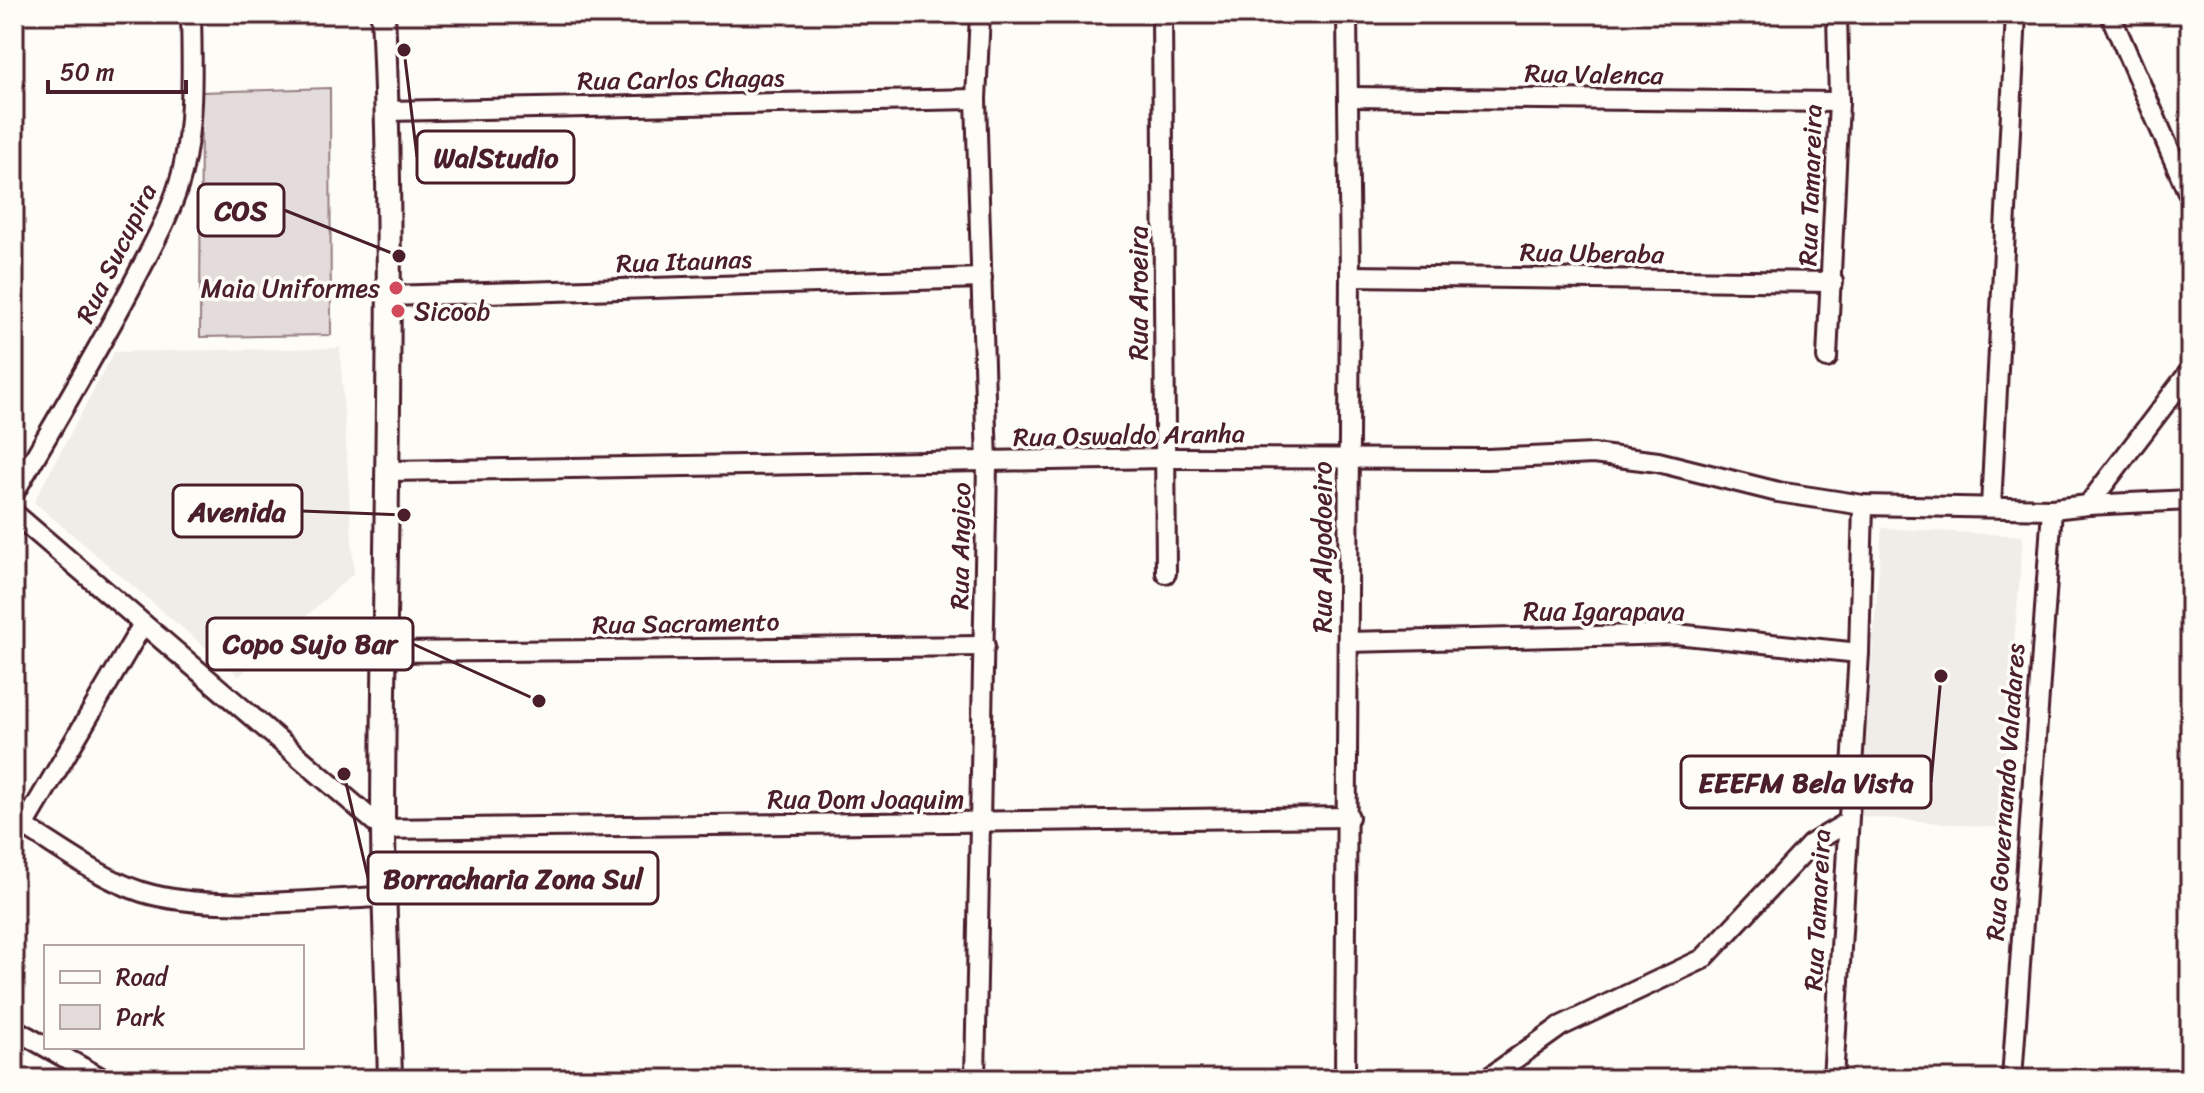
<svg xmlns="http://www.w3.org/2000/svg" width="2204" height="1093" font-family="Sriracha,sans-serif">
  <rect width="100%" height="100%" fill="#fdfcf7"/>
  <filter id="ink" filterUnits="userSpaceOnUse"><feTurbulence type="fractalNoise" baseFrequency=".0125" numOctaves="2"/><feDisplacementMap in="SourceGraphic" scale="16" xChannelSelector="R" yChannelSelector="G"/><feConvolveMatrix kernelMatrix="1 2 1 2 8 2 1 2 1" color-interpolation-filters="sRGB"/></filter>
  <g filter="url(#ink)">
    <!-- built -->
    <g fill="#f0ece8">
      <path d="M340,348L354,573L239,676L34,502L114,352Z"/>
      <path d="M1882,528L2023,536L1999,828L1860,816Z"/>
    </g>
    <!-- green -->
    <path fill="#e3dcda" stroke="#967e82" stroke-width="2" d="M330,88L331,335L200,337L201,92Z"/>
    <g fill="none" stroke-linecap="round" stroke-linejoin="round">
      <!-- minor casing -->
      <g stroke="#4a1f2b" stroke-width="24">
        <g id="minor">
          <path d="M1162,14L1166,573"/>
          <path d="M2110,14L2190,197"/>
          <path d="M1349,97L1839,102"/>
          <path d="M388,111L976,99"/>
          <path d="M1350,276L1833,282"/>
          <path d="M388,296L982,278"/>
          <path d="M1827,358L1839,102L1837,14"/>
          <path d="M390,471L1164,458L1487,459L1593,454L1658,462L1778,492L1863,505L2052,509L2088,505L2190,371"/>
          <path d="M14,493C56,420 100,348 138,274C155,241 173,209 182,173C194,122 192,66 191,14"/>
          <path d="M2088,505L2190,500"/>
          <path d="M1991,507L2016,14"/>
          <path d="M14,513L383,829L1349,817"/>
          <path d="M1348,642L1676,634L1859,653"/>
          <path d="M387,652L985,646"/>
          <path d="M14,820C55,844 96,877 142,892C210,913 312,899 384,897"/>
          <path d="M24,826L143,624"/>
          <path d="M14,1029L103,1079"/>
          <path d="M975,1079L987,464L976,99L980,14"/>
          <path d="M1345,1079L1350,276L1347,14"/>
          <path d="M1487,1079L1561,1026L1703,959L1811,844L1848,822"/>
          <path d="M1833,1079L1859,653L1863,505"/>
          <path d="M2012,1079L2052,509"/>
          <path d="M2189,1079L2190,1070"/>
        </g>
      </g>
      <!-- tertiary casing -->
      <g stroke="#4a1f2b" stroke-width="28">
        <path id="tertiary" d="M383,14C396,286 383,559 383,831C384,914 388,996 390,1079"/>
      </g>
      <!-- minor -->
      <use href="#minor" stroke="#fdfcf7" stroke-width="18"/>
      <!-- tertiary -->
      <use href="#tertiary" stroke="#fdfcf7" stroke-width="22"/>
    </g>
  </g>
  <!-- markers -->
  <g fill="#d1495b" stroke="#fdfcf7" stroke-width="3">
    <circle cx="396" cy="288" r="8"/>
    <circle cx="398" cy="311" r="8"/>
  </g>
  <g text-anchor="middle" stroke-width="7" stroke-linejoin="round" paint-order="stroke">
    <!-- street labels -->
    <g font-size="26" fill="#4a1f2b" stroke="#fdfcf7">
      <text transform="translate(1594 74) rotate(1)" y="9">Rua Valenca</text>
      <text transform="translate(681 79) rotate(-1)" y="9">Rua Carlos Chagas</text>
      <text transform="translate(1810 185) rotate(-88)" y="9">Rua Tamareira</text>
      <text transform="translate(116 253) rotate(-64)" y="9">Rua Sucupira</text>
      <text transform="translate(1592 253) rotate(1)" y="9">Rua Uberaba</text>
      <text transform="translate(684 261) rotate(-2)" y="9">Rua Itaunas</text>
      <text transform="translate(1138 293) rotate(-90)" y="9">Rua Aroeira</text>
      <text transform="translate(1129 435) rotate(-1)" y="9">Rua Oswaldo Aranha</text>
      <text transform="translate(960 546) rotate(-89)" y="9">Rua Angico</text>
      <text transform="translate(1322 547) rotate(-90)" y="9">Rua Algodoeiro</text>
      <text x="1604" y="620">Rua Igarapava</text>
      <text transform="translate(686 623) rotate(-1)" y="9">Rua Sacramento</text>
      <text transform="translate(2005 792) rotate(-86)" y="9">Rua Governando Valadares</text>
      <text x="866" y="808">Rua Dom Joaquim</text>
      <text transform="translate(1817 910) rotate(-87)" y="9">Rua Tamareira</text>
    </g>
    <!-- poi labels -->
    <g font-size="26" fill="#4a1f2b" stroke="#fdfcf7" text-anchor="end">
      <text x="380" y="297">Maia Uniformes</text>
      <text x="414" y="320" text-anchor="start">Sicoob</text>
    </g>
  </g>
  <!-- callouts -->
  <path fill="none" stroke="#4a1f2b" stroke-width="3" d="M404 50L417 157M399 256L284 210M404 515L302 511M539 701L413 644M1941 676L1931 782M344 774L368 878"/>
  <g fill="#4a1f2b" stroke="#fdfcf7" stroke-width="3">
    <circle cx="404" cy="50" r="8"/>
    <circle cx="399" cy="256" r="8"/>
    <circle cx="404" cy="515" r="8"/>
    <circle cx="539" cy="701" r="8"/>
    <circle cx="1941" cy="676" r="8"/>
    <circle cx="344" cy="774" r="8"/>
  </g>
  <g fill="#fdfcf7" stroke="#4a1f2b" stroke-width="3">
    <rect x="417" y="131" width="157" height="52" rx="8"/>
    <rect x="198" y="184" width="86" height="52" rx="8"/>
    <rect x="173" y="485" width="129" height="52" rx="8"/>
    <rect x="207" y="618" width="206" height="52" rx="8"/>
    <rect x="1681" y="756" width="250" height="52" rx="8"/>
    <rect x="368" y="852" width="290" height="52" rx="8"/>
  </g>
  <g font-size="28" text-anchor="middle" font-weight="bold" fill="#4a1f2b">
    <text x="496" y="167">WalStudio</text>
    <text x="241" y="220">COS</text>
    <text x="237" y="521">Avenida</text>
    <text x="310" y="653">Copo Sujo Bar</text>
    <text x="1806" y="792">EEEFM Bela Vista</text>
    <text x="513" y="888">Borracharia Zona Sul</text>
  </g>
  <!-- margin -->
  <rect width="2204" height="1093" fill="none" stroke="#fdfcf7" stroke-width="48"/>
  <rect x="24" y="24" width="2156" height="1045" fill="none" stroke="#4a1f2b" stroke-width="3" filter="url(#ink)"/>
  <!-- legend -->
  <rect x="44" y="945" width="260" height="104" fill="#fdfcf7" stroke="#b5a4a5" stroke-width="2"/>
  <rect x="60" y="971" width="40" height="12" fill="#fdfcf7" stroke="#b5a4a5" stroke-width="2"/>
  <text x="116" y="985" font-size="24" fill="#4a1f2b">Road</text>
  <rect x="60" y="1005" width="40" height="24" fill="#e3dcda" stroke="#b5a4a5" stroke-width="2"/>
  <text x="116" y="1025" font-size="24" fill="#4a1f2b">Park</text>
  <!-- scale -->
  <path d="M48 80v12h138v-12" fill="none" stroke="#4a1f2b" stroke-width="4"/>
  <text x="60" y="80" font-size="24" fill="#4a1f2b" stroke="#fdfcf7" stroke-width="6" paint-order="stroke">50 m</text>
</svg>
